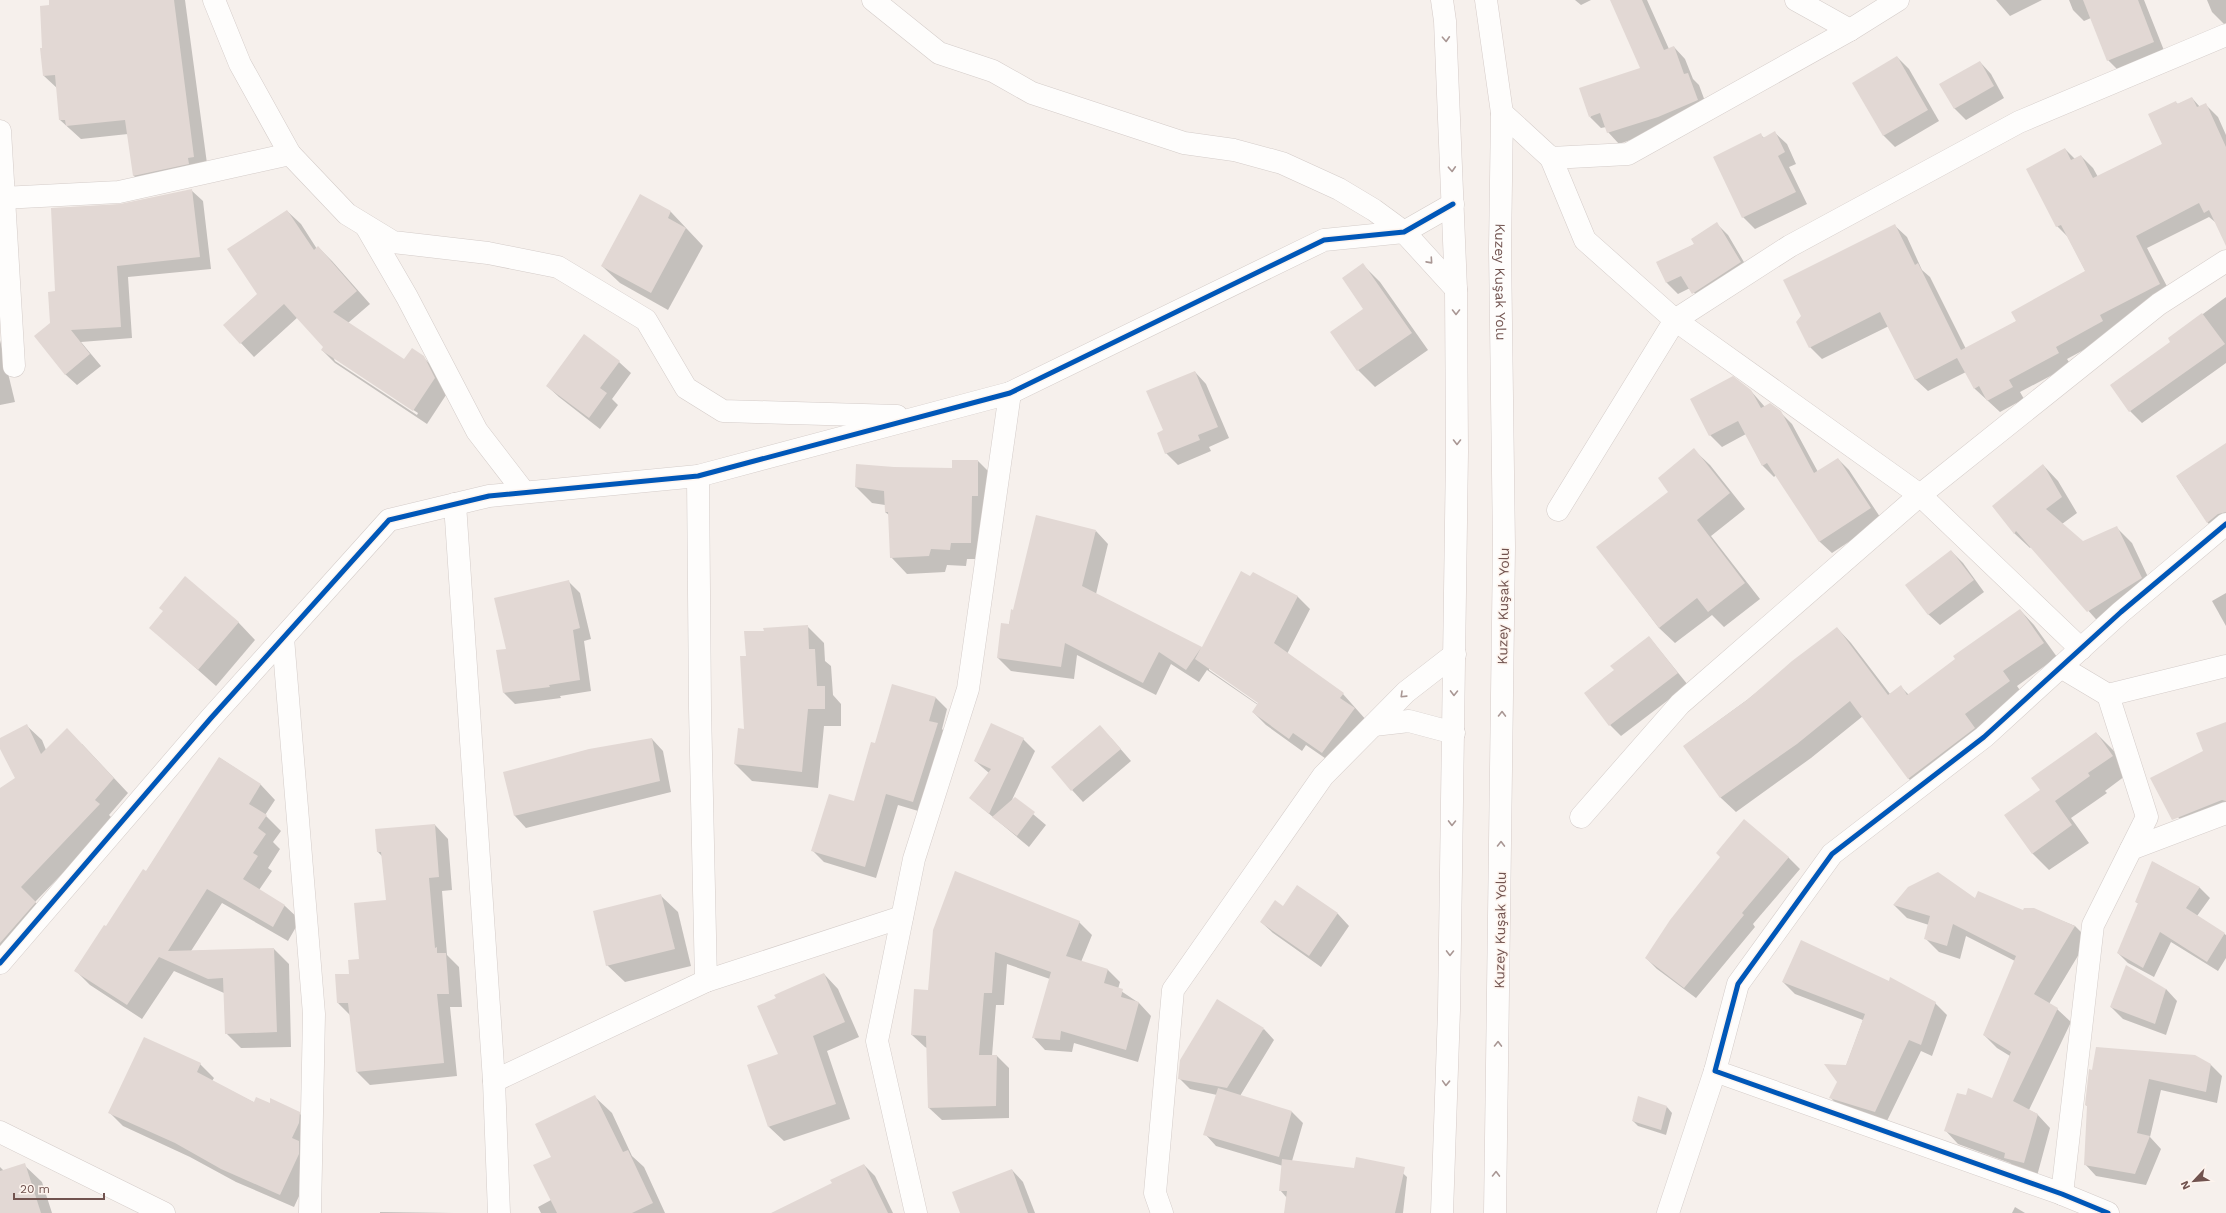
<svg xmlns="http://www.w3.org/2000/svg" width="2226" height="1213" font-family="'Work Sans',sans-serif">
  <rect width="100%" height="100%" fill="#f6f0ec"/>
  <!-- shadow -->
  <g fill="#0003" fill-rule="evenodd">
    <path d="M50,0H185L208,171L148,190L134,176L128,134L81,139L60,120L58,89L44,76L43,49Z"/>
    <path d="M1575,0H1591L1581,5Z"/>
    <path d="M1611,0H1647L1669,49L1674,47L1685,59L1693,79L1699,85L1709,112L1619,144L1608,132L1606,127L1601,128L1590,117L1642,68Z"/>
    <path d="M1996,0H2042L2010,16Z"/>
    <path d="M2069,0H2144L2165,53L2119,71L2108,60L2091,18L2084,21L2073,10Z"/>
    <path d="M2207,0H2226V23L2224,24L2212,12Z"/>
    <path d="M1897,57L1909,69L1939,121L1895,147L1883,135Z"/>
    <path d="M1980,62L1991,74L2004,98L1966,120L1954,108Z"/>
    <path d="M2192,98L2200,107L2205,104L2218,117L2226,135V231L2209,217L2147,248L2172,296L2115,333L2067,359L2071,365L2020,392L2024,399L2000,412L1975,389L1966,372L1928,391L1915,379L1889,326L1822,359L1810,347L1894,225L1907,237L1922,270L1930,277L1966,349L2017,321L2086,272L2068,237L2057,226L2065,149L2075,159L2081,156L2093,168L2098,177L2163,144L2175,102L2178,104Z"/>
    <path d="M1775,133L1787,144L1796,164L1789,167L1807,204L1755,229L1743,217L1714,157L1761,135L1764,138Z"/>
    <path d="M191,190L203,201L211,269L128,277L132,338L81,342L101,366L77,385L65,374L56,292L120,205Z"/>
    <path d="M641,196L671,212L703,246L668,310L620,283L602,266Z"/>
    <path d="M287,211L301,224L317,249L318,247L332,261L370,304L348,323L404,361L423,357L437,371L448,392L427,424L335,363L322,350L324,347L298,317L254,357L224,325L258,294ZM333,357L418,413L417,415L335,361Z"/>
    <path d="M1717,224L1728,235L1751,274L1704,304L1690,288L1678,294L1667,283L1657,263L1695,244Z"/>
    <path d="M1363,265L1380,282L1428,350L1375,387L1358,370L1365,309Z"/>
    <path d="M2226,297V363L2142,423L2130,411L2111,385L2172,342L2169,339Z"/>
    <path d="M584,336L619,362L631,373L612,399L618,405L600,429L559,397L547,386Z"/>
    <path d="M0,340L15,402L0,405Z"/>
    <path d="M1195,372L1206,384L1229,438L1209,447L1211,451L1178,465L1166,453Z"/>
    <path d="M1750,390L1765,407L1780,412L1792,424L1818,472L1838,459L1849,470L1882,520L1832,553L1820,542L1776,475L1774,477L1762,465L1746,434L1722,447L1710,435Z"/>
    <path d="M2226,449V529L2219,534L2208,523L2177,477Z"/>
    <path d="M1694,450L1710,465L1745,509L1711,536L1760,599L1724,627L1712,615L1675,643L1659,628L1598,547L1670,492Z"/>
    <path d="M978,461L994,477L987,559H967L966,566L947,565L945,572L907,574L891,557L889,515L885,512V505L872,503L856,487L857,465L894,468L953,469Z"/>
    <path d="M2043,465L2058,481L2077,513L2062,524L2083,543L2117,528L2132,543L2156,594L2103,627L2031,547L2030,548L2014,533Z"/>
    <path d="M1096,531L1108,544L1096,594L1202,648L1251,577L1297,596L1310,609L1287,654L1343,694L1367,721L1335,765L1306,745L1302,751L1266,725L1253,712L1258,705L1207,670L1199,682L1171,664L1156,695L1077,655L1074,679L1011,671L998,658L1013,611ZM1209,668L1263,705L1262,707L1209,670Z"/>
    <path d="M1951,551L1963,563L1984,592L1940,625L1928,614Z"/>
    <path d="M568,581L580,593L591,639L584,641L591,691L560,696L561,698L515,704L504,693L497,651L507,650Z"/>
    <path d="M2226,593V626L2212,601Z"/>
    <path d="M2020,610L2034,625L2057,657L2017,686L2024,696L1924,793L1909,779L1863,716L1811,758L1736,812L1721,798L1684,746L1747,700L1837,628L1851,643L1890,694L1901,687L1909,695Z"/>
    <path d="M238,622L255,640L216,686L151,628Z"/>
    <path d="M808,627L824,643L825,661L831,666L833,695L841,704V726H824L818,788L752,781L735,764L745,730L747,657L765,632Z"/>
    <path d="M1649,637L1688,685L1621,736L1610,725L1615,671Z"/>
    <path d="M893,685L936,698L947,709L942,729L949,736L925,813L898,805L876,878L824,862L813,851L854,803L876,744Z"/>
    <path d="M2226,725V803L2181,820L2166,805Z"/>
    <path d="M27,726L42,740L46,750L82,744L128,793L109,815L114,820L35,902L50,918L0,960V789L17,778L0,746V740Z"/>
    <path d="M2096,733L2113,750L2129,773L2105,791L2107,793L2071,818L2089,843L2049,870L2032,853L2041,790Z"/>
    <path d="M1111,738L1131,761L1083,802L1072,790Z"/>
    <path d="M652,739L663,751L671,792L526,828L515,816L504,773Z"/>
    <path d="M1023,739L1035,751L1011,802L1015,799L1046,825L1029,847L970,798L989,773L975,761Z"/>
    <path d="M220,758L261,785L275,800L265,815L281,831L273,842L280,849L268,868L272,871L259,890L285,906L300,920L288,941L222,903L191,951L274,949L289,964L291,1047L241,1048L226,1033L224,993L174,971L142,1019L90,985L75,970L146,872Z"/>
    <path d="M435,825L448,839L452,890L442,891L447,955L459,967L462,1007H450L457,1076L370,1085L357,1072L351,1016L338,1003L387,901L383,857L378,852Z"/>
    <path d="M1788,857L1800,869L1753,924L1755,927L1696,998L1657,969L1646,958Z"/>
    <path d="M2153,862L2200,888L2210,898L2197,916L2226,935V958L2218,971L2171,942L2154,977L2128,963L2118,953L2139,904L2136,902Z"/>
    <path d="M1298,887L1338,914L1349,926L1321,967L1273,933L1261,922L1283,907Z"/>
    <path d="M660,895L678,912L691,966L625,982L607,965Z"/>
    <path d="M1976,899L2024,911L2033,909L2075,926L2088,939L2049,1004L2057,1009L2071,1022L2029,1110L2037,1114L2050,1128L2037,1176L2019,1171L2010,1163L1958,1144L1945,1130L1993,1099L2010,1056L1997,1048L1984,1035L2015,961L1966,936L1960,959L1939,952L1926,939L1929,925L1907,918L1894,905Z"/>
    <path d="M1079,922L1092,935L1081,962L1108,970L1120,982L1118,989L1139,1003L1151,1016L1138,1062L1074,1043L1072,1052L1045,1050L1033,1037L1050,979L1007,964L1004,1005H996L992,1056H997L1009,1068V1118L942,1120L929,1108L927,1048L925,1047L912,1035L929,991L934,930Z"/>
    <path d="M824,974L838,989L859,1037L827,1051L850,1119L784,1141L769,1127L779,1055L777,998Z"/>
    <path d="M1783,982L1935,1003L1947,1015L1932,1056L1921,1051L1886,1123L1842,1110L1831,1098L1846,1066L1863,1020L1795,994Z"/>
    <path d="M2166,989L2177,1001L2166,1035L2123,1019L2111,1007Z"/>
    <path d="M1264,1029L1274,1040L1240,1096L1292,1112L1303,1123L1292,1161L1355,1169L1395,1166L1407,1177L1403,1213H1285L1287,1198L1280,1190L1283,1166L1216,1146L1205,1134L1217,1095L1190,1089L1179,1078Z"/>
    <path d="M200,1064L214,1078L212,1081L255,1103L271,1104L299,1113L313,1127L312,1168L294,1207L236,1182L190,1157L123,1126L109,1112Z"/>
    <path d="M2210,1064L2222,1076L2217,1103L2161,1090L2150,1137L2161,1149L2146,1185L2096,1176L2085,1164L2088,1107L2086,1105L2092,1071Z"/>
    <path d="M595,1097L612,1113L632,1156L644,1167L665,1213H541L538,1207L551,1200Z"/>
    <path d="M1667,1107L1672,1113L1666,1135L1638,1126L1633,1121Z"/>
    <path d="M24,1165L42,1182L52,1213H0V1167L4,1171Z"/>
    <path d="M864,1165L875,1176L893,1213H803L833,1184Z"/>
    <path d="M1012,1170L1023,1182L1035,1213H961Z"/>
    <path d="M2015,1207L2025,1213H2012Z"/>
    <path d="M380,1212L454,1213H380Z"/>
  </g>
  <!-- building -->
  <g fill="#e2d8d4">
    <path d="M49,0H174L194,157L188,158L189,164L133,176L125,120L66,126L65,120H59L55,75L43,76L40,48H42L40,6L49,5Z"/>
    <path d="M1610,0H1642L1664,50L1674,46L1684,74L1688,73L1698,100L1658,117L1607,133L1600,113L1589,117L1579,88L1640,68Z"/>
    <path d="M2083,0H2138L2154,42L2107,61Z"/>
    <path d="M1897,56L1928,110L1883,136L1852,83Z"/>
    <path d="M1980,61L1994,86L1954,109L1939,84Z"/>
    <path d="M2192,97L2197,107L2206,103L2226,147V246L2209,210L2204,213L2199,203L2136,236L2160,284L2100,315L2103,321L2056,347L2059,353L2009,380L2013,387L1987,401L1979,386L1974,389L1957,358L1915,380L1880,312L1809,348L1796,322L1801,316L1783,280L1895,224L1915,265L1918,263L1961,350L2016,321L2011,312L2085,271L2061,225L2056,227L2026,169L2065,148L2071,160L2081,155L2093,178L2162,144L2148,114L2176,101L2177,104Z"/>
    <path d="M1775,131L1785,152L1778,156L1796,192L1742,218L1713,157L1761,133L1763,138Z"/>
    <path d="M192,189L200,257L117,266L121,327L71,330L90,354L65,375L34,336L50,323L48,292L55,291L51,208L120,204Z"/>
    <path d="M640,194L671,211L668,218L686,228L651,293L601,266Z"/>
    <path d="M287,210L314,250L318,246L357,291L333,312L404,359L412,348L424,356L435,378L413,411L321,350L323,347L284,304L240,344L223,325L257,294L227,249Z"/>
    <path d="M1717,222L1741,262L1692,294L1681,276L1666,283L1656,262L1694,244L1691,239Z"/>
    <path d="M1363,263L1412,333L1357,371L1330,332L1363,309L1342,278Z"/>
    <path d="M2202,313L2225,344L2129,412L2110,385L2170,342L2168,338Z"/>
    <path d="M584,334L620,361L600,388L607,393L589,418L546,386Z"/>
    <path d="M1195,371L1218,427L1198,435L1200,440L1165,454L1157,433L1163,430L1146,391Z"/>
    <path d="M1733,376L1751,390L1761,408L1770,403L1781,411L1814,473L1838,458L1871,508L1819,542L1767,463L1762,466L1738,421L1709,436L1690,399Z"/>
    <path d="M2226,443V512L2218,514L2207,523L2176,476Z"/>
    <path d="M1694,448L1730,493L1697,520L1745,583L1708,612L1697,598L1659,628L1596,547L1668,492L1658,478Z"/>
    <path d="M952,460H978V496H972L971,543H951L950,550L931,549L929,556L890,558L888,512H885L884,491L855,487L856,464L894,467L952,468Z"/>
    <path d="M2043,464L2062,497L2046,509L2083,541L2117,526L2142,578L2087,612L2016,531L2014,534L1992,506Z"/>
    <path d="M1036,515L1096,530L1082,586L1202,647L1241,571L1250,576L1253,572L1298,596L1274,643L1344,693L1340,698L1355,708L1322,753L1293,733L1289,739L1252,712L1258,703L1195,659L1201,648L1186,670L1159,652L1143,683L1065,643L1061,667L997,658L1001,623L1009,624L1011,609L1013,610Z"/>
    <path d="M1951,550L1974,580L1928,615L1905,585Z"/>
    <path d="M185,576L239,622L198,670L149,628L163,611L159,608Z"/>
    <path d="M569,580L580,628L573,630L580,680L549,685L550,687L503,693L496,650L506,649L494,598Z"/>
    <path d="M2020,609L2044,643L2003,671L2010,681L1965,714L1975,728L1908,779L1850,701L1797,744L1720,798L1683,746L1747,700L1792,661L1837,627L1888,695L1901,685L1907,695L1955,659L1953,656Z"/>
    <path d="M808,625L809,649H815L817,686H825V709H808L802,772L734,764L738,728L744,729L740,656H746L744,631H764L763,628Z"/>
    <path d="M1649,636L1678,673L1609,726L1584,693L1614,670L1610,666Z"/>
    <path d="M892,684L936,697L929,721L938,723L913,802L886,794L865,867L811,851L829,794L854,801L871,742L875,743Z"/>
    <path d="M2226,722V801L2222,800L2172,820L2150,778L2203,751L2196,733Z"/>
    <path d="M991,723L1024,738L989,814L969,798L991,769L974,761Z"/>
    <path d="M27,724L41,754L67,728L114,778L95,800L100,804L21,887L36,902L0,943V788L15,778L0,749V738Z"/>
    <path d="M1100,725L1121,749L1071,791L1051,767Z"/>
    <path d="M2096,732L2113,756L2088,773L2090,776L2055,801L2072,825L2032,854L2004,815L2040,790L2031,778Z"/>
    <path d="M652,738L660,781L514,816L503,772L589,749Z"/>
    <path d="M219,757L261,784L249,804L267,815L258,828L266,834L253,853L258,856L243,879L285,905L273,927L207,889L168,951L274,948L277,1032L225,1034L223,978L208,979L159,957L127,1005L74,971L104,925L106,926L143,869L146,871Z"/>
    <path d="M1015,797L1035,812L1017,836L992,817Z"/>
    <path d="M1744,819L1789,857L1742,913L1744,915L1684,988L1645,958L1670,920L1720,857L1716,853Z"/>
    <path d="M435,824L439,877L429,878L435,948L437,947V953H446L449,994H437L444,1063L356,1072L348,1003H337L335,974H349L348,960L359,959L354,903L386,900L381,852H377L375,829Z"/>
    <path d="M2152,861L2200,887L2186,908L2225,933L2207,962L2160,932L2143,968L2117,953L2138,903L2135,902Z"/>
    <path d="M955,871L1080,921L1066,956L1108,969L1104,983L1123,989L1121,997L1139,1002L1126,1050L1061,1031L1060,1040L1032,1038L1051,972L995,952L992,993H984L979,1055H997L996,1106L928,1108L926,1036L911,1035L914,989L928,990L933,930Z"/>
    <path d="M1938,872L1975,898L1978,891L2023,910L2024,908H2034L2075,926L2034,994L2058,1008L2013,1101L2038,1114L2024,1163L2004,1158L2005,1153L1944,1131L1957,1093L1966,1095L1968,1088L1992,1098L2011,1052L1983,1035L2016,956L1953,924L1947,946L1924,939L1930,916L1893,905L1908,887Z"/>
    <path d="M1297,885L1338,913L1309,956L1260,922L1275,900L1283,906Z"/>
    <path d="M661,894L675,949L606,966L593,911Z"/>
    <path d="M1801,940L1889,981L1890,977L1936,1002L1921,1045L1909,1040L1875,1112L1829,1098L1837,1082L1824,1064L1846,1065L1865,1014L1782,982Z"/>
    <path d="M2126,965L2166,989L2155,1024L2110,1007Z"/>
    <path d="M824,973L845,1022L813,1036L836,1104L768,1127L747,1065L778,1054L757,1006L776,998L774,995Z"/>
    <path d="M1217,999L1264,1028L1227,1088L1178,1079L1180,1060Z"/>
    <path d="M144,1037L201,1063L197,1072L254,1102L256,1097L270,1103V1098L300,1112L299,1123L292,1138L299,1141V1154L280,1195L221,1169L175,1143L108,1113Z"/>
    <path d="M2096,1047L2195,1055L2211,1064L2206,1092L2149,1079L2137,1133L2150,1136L2135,1174L2084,1165L2087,1106L2085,1105L2089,1069L2092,1070Z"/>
    <path d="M1218,1088L1292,1111L1279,1157L1203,1135Z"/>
    <path d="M595,1095L623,1152L628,1150L653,1203L632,1213H557L533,1165L551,1157L535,1124Z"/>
    <path d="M1638,1096L1667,1106L1661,1130L1632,1121Z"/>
    <path d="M1356,1157L1405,1167L1395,1213H1284L1287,1191H1279L1282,1159L1354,1168Z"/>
    <path d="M25,1163L41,1213H0V1171Z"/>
    <path d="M864,1164L888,1213H771L832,1183L830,1180Z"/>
    <path d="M1012,1169L1028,1213H960L952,1192Z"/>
  </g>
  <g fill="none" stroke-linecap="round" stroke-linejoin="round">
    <!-- minor casing -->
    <g stroke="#d4ccc9" stroke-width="23">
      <g id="minor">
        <path d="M214,0L240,64L290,154"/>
        <path d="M873,0L939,53L993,71L1032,93L1184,143L1234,150L1282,163L1339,189L1374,210L1404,232L1456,289"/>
        <path d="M1796,0L1850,30"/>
        <path d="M1502,113L1551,158L1628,154L1850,30L1898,0"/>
        <path d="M0,131L14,366"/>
        <path d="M1551,158L1585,240L1675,320L1920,495L2081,649"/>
        <path d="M2,198L119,192L290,154L347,214L393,242L488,253L558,267L646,320L686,388L723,411L897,416"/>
        <path d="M367,228L407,297L477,431L524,492"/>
        <path d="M698,476L700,708L706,981"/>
        <path d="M455,504L494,1081L499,1213"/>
        <path d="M1558,510L1675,320L1790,246L2019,122L2226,35"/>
        <path d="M283,638L314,1014L310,1213"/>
        <path d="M2061,667L2108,695L2226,666"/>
        <path d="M1374,725L1409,721L1454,733"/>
        <path d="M1581,817L1680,704L1920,495L2159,304L2226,261"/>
        <path d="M2131,849L2226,813"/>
        <path d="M0,963L211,718L389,520L489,496L698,476L1010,393L1324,240L1404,232L1453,204"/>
        <path d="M494,1081L706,981L902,917"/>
        <path d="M0,1132L164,1213"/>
        <path d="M2062,1194L2093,925L2147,817L2108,695"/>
        <path d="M916,1213L877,1041L914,859L968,689L1010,393"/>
        <path d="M1162,1213L1155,1193L1173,990L1323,776L1406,692L1455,654"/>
        <path d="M1668,1213L1715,1071"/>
        <path d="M2108,1213L2062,1194L1715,1071L1738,984L1832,854L1984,737L2121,612L2226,524"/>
      </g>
    </g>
    <!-- secondary casing -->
    <g stroke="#d5cbc8" stroke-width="23">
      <g id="secondary">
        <path d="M1442,0L1445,21L1456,289L1457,452L1449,1010L1442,1213"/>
        <path id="s1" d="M1486,0L1502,113L1500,249L1504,547L1495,1213"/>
      </g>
    </g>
    <!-- minor -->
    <use href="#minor" stroke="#fefdfc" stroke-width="22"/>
    <!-- secondary -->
    <use href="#secondary" stroke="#fefdfc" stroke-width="22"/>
    <!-- cycleway casing -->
    <g stroke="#fdf4ee" stroke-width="8">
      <g id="cycleway">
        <path d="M0,963L211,718L389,520L489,496L698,476L1010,393L1324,240L1404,232L1453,204"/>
        <path d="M2108,1213L2062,1194L1715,1071L1738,984L1832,854L1984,737L2121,612L2226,524"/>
      </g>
    </g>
    <!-- cycleway -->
    <use href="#cycleway" stroke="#0057b8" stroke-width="5"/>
  </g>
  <!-- one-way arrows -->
  <defs><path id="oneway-chevron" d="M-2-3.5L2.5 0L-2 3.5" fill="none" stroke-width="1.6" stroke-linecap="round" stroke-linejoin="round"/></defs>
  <g stroke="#a99794">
    <use href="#oneway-chevron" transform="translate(1446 39) rotate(87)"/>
    <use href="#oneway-chevron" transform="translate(1452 169) rotate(87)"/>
    <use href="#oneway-chevron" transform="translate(1430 261) rotate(48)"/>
    <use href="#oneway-chevron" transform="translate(1456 312) rotate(90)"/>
    <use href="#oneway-chevron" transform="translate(1457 442) rotate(90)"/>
    <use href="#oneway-chevron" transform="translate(1454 693) rotate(91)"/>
    <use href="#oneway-chevron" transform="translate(1403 695) rotate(136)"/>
    <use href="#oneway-chevron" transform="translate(1502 714) rotate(-89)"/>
    <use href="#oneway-chevron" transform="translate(1452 823) rotate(91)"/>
    <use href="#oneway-chevron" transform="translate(1501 844) rotate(-89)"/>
    <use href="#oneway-chevron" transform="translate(1450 953) rotate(91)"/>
    <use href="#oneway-chevron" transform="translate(1498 1044) rotate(-89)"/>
    <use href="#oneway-chevron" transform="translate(1446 1083) rotate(92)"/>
    <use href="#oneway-chevron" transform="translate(1496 1174) rotate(-89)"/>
  </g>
  <g text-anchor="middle" stroke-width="3" stroke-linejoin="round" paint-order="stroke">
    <!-- street labels -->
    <g font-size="14" fill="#71534f" stroke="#fdf4ee">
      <text dy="5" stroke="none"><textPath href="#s1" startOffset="283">Kuzey Kuşak Yolu</textPath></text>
      <text transform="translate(1503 606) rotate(-89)" y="5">Kuzey Kuşak Yolu</text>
      <text transform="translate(1500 930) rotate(-89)" y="5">Kuzey Kuşak Yolu</text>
    </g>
  </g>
  <!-- north arrow -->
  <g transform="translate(2194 1181) rotate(244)" stroke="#fdf4ee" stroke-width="3" paint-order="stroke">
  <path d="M0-3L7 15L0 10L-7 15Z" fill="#71534f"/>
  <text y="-6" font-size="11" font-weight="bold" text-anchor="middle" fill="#71534f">N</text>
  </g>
  <!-- scale -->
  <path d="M14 1193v6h90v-6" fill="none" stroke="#71534f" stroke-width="2"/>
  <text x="20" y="1193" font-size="12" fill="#71534f" stroke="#fdf4ee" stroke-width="3" paint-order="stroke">20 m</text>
</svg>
